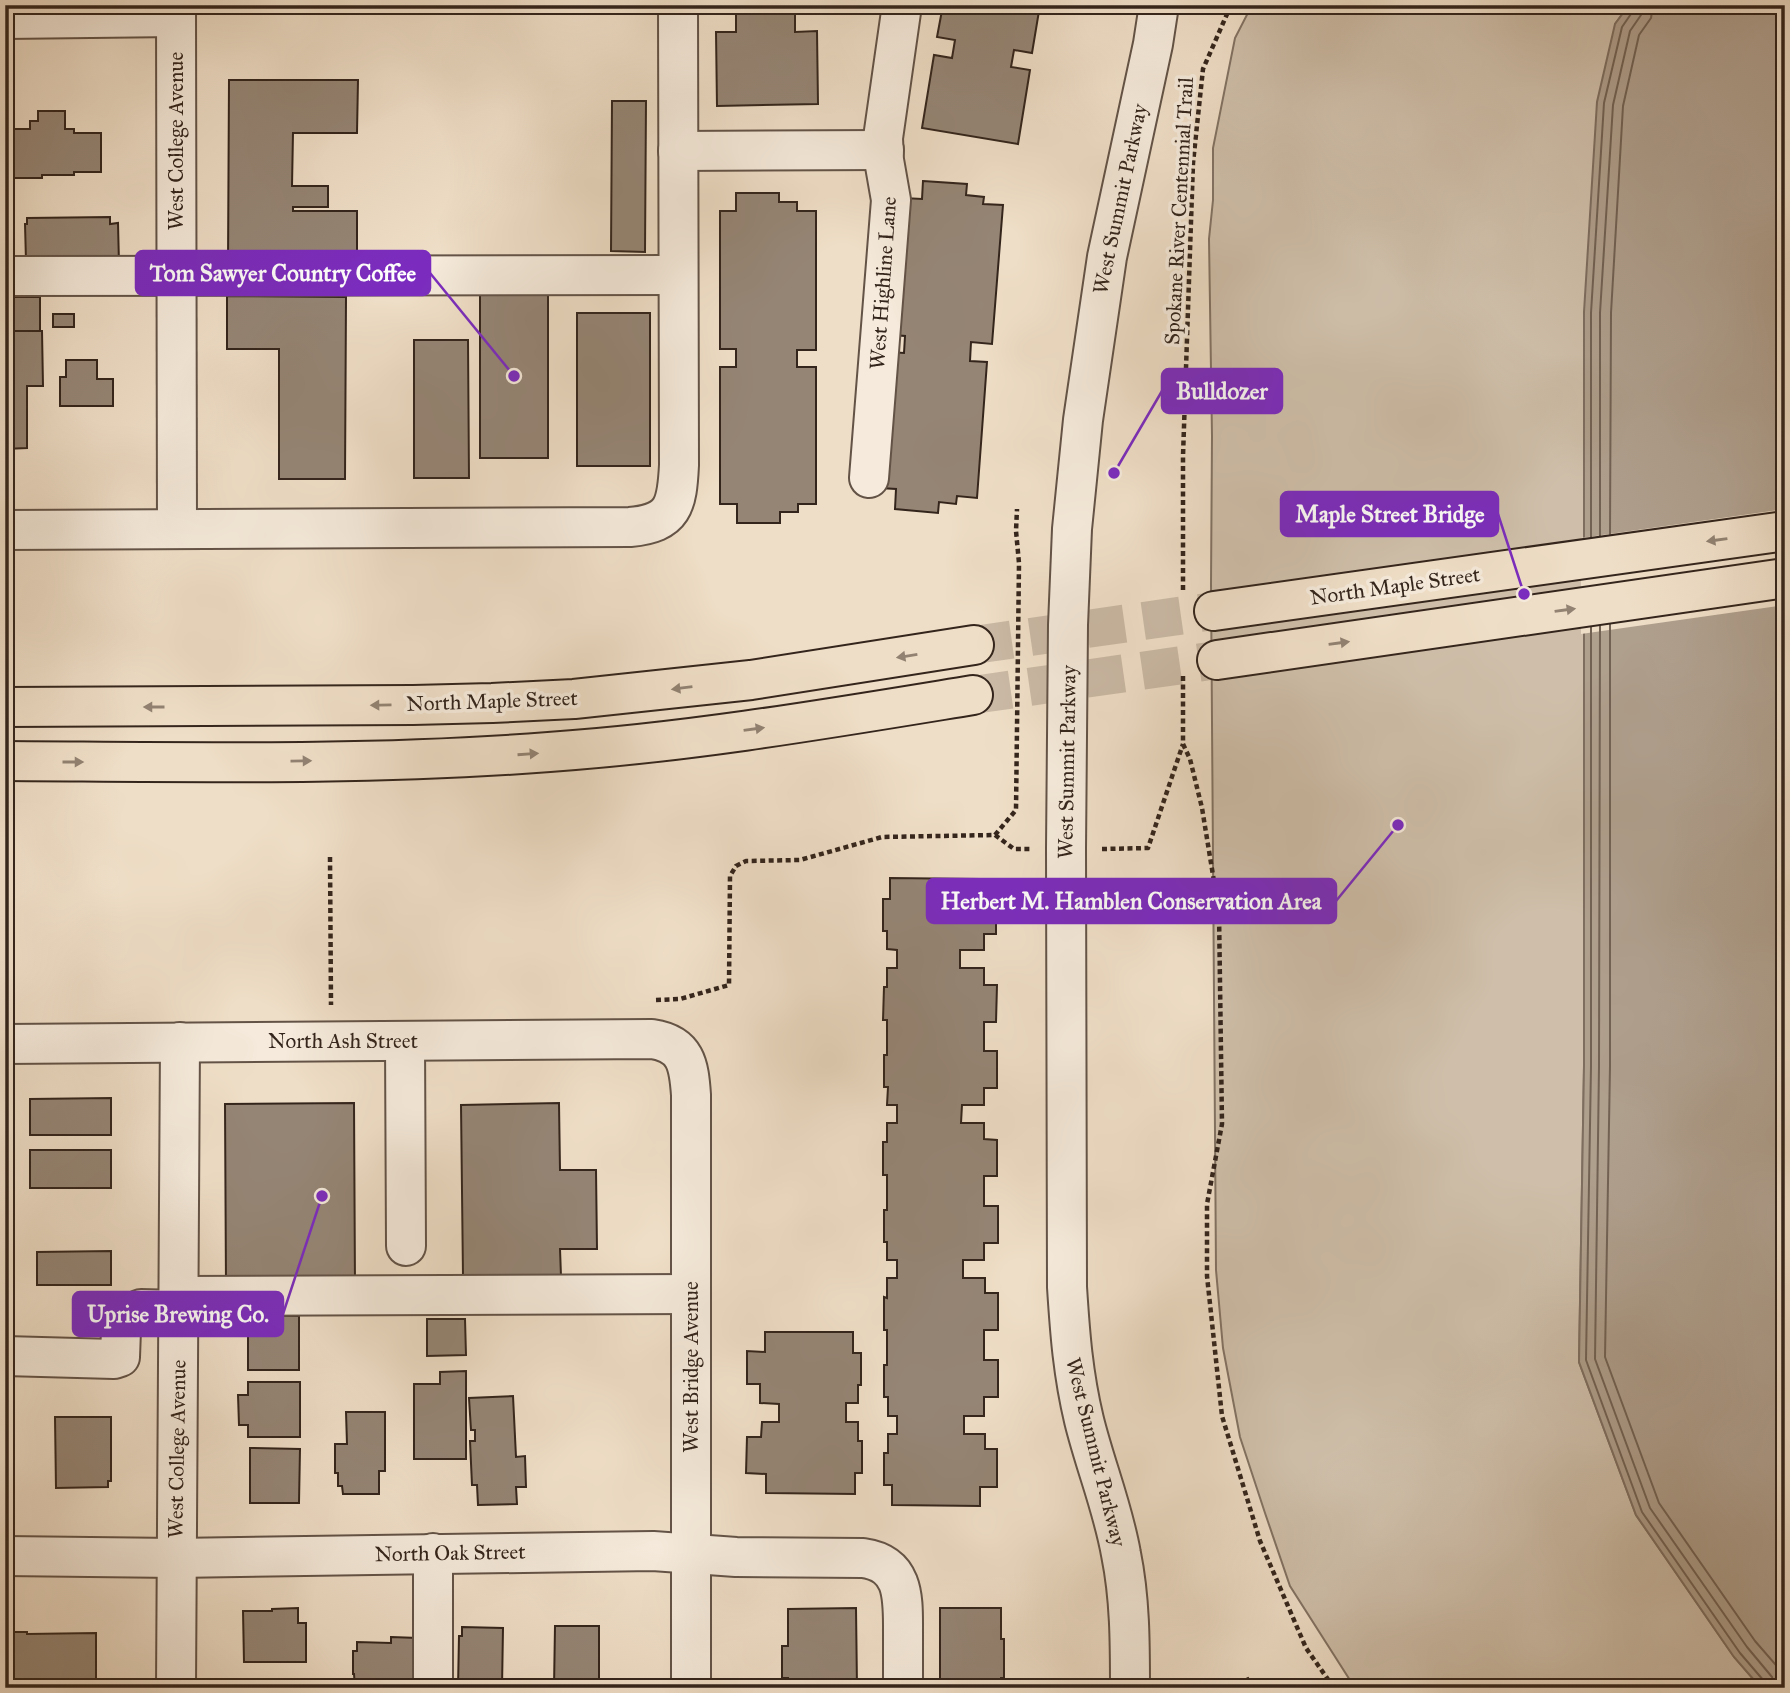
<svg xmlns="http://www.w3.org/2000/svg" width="1790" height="1693" font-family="'IM FELL Great Primer',serif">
  <rect width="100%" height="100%" fill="#efdec7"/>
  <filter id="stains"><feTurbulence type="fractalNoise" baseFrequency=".00286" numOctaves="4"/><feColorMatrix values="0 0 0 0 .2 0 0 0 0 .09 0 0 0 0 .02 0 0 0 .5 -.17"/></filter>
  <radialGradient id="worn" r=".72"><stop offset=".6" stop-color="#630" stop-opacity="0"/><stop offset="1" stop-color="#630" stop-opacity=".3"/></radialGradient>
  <!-- green -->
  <path fill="#cfbfaa" stroke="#827263" stroke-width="2" d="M1252,5H1629L1615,24L1584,1066L1579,1362L1636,1515L1734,1657L1761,1688H1355L1290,1586L1265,1513L1240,1437L1223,1348L1216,1270L1211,584L1212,436L1209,239L1213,200V148L1235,38Z"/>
  <!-- water -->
  <path fill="#af9f8d" stroke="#7e6e60" stroke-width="2" d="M1629,5H1785V1688H1761L1734,1657L1636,1515L1579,1362L1584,1066V312L1597,102L1615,24Z"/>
  <!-- pier -->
  <path fill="#efdec7" d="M1785,509V605L1581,634V538Z"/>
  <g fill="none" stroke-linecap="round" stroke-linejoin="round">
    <!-- shore -->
    <g stroke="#726254" stroke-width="2">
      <path d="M1610,534L1611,313L1623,106L1639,35L1651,18L1653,5"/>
      <path d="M1600,536V313L1613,105L1630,31L1641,15L1643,5"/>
      <path d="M1591,537V313L1604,103L1622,27L1633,11L1634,5"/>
      <path d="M1610,624V1066L1605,1357L1659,1503L1755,1641L1781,1671L1785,1684"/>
      <path d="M1600,626L1599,1066L1595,1359L1650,1508L1747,1647L1772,1677L1774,1688"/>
      <path d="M1591,627V1066L1586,1360L1642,1512L1740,1653L1764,1681L1765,1688"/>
    </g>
  </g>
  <!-- building -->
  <g fill="#958575" stroke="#34251c" stroke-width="2">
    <path d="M716,5H816V14H795V32L817,31L818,104L717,106L716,32H736V14H716Z"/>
    <path d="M943,5H1040L1032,53L1014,50L1011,67L1030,70L1018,144L922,128L934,55L952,58L955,40L937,37Z"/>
    <path d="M229,80H358L357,133H293L292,186H328V207H293V211H357V264H228Z"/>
    <path d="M612,101H646L645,252L611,251Z"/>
    <path d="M38,111H65V129H74V133H101V172H74V175H42V178H7L5,129H30V121H38Z"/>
    <path d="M923,181L967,184L966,195L984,197L983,204L1003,205L992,344L971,342L970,361L987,362L977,498L957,496L956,504L939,502L938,513L895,509L896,489L880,488L890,352L904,353L905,336L893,335L904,198L922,199Z"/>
    <path d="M736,193H779V202H797V211H816V350H797V367H816V504H798V512H780V523H737V504H720V367H736V349H720V211H736Z"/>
    <path d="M110,217V224L118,223L119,264L26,261L25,224H27V218Z"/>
    <rect x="480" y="294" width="68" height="164"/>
    <path d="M227,296L346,297L345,479H279V349H227Z"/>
    <rect x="5" y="297" width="35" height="34"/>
    <rect x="577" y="313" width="73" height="153"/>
    <rect x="53" y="314" width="21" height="13"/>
    <path d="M5,331H42L43,386H27V448L5,449Z"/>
    <path d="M414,340H468L469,478H414Z"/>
    <path d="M66,360H97V379H113V406H60V377H66Z"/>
    <path d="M890,878L979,879V897H996V934H984V950H960V968H984V985H997L996,1022H984V1051H997V1088H984V1105H962L961,1123H984V1139L997,1140V1176H984V1206H998V1243H984V1260H963V1278H985V1293H998V1330H984V1360H998V1397H984V1416H964V1434H985V1449H997V1487H980V1506L892,1505V1485H884V1453H888V1434H897V1416H888V1397H884V1365H887V1330H884V1297L887,1298V1278H897V1260H887V1242H884V1210H887V1175H883V1142H887V1123H897V1105H887L888,1087H884V1055H887V1020H883L884,987H887V968H897V950L887,949V931H883V899H890Z"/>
    <path d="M111,1098V1135H30V1099Z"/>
    <path d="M354,1103L355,1287H226L225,1104Z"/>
    <path d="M559,1103L560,1170H596L597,1249H560L561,1276L463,1277L461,1105Z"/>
    <rect x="30" y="1150" width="81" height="38"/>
    <path d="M111,1251V1285H37V1252Z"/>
    <path d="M248,1315L299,1316V1370H248Z"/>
    <path d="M427,1319H465L466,1355L427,1356Z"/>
    <path d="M765,1332H853V1353H861V1385H858V1403H846V1422H858V1441H862V1473H855V1494L766,1493V1474L746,1473L747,1437H761L762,1422H779V1404L760,1403V1384H747V1351L765,1352Z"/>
    <path d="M466,1371V1459H414V1384H440V1372Z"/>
    <path d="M248,1382H300V1437H248V1425H239L238,1395H248Z"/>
    <path d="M513,1396L516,1457L525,1456L526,1487H516L517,1504L478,1505L477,1485H472L470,1441H475V1430H471L469,1398Z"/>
    <path d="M346,1412H385V1471H379V1494H343L342,1486H338V1473H335V1444H347Z"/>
    <path d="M55,1417H111V1481H108V1487L56,1488Z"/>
    <path d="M250,1448L300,1449L299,1503H250Z"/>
    <path d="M298,1608V1623H306V1662H244L243,1611H272V1609Z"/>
    <path d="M856,1608L857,1688H788V1678H782V1646H788V1609Z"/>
    <path d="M940,1608H1001V1639H1004V1678H1001V1688H940Z"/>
    <path d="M555,1626H599V1688H554Z"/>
    <path d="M462,1627L503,1628L502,1688H458L459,1636H462Z"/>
    <path d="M5,1632H27V1634L96,1633V1680L55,1681V1686H5Z"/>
    <path d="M391,1637L418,1638L417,1688H355L354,1674H353V1651H357V1642L391,1643Z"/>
    <path d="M1248,1678L1253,1688H1227Z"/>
  </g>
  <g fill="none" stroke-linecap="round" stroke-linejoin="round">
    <!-- major-tunnel -->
    <g stroke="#cab9a5" stroke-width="38" stroke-dasharray="38 19" stroke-linecap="butt">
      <path d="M974,645L1214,611"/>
      <path d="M973,695L1217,660"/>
    </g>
    <!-- minor casing -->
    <g stroke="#635347" stroke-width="42">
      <g id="minor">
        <path d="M176,5L177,528"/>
        <path d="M5,19L176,17"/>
        <path d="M678,151L884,150"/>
        <path d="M5,276L678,275"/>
        <path d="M869,478L891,200L884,160L883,138L902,5"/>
        <path d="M5,530L630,527C674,523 677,505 679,465L678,5"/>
        <path d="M405,1041L406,1246"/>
        <path d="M5,1044L652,1039C686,1044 689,1065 691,1095V1688"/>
        <path d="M179,1296L691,1294"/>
        <path d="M5,1356L114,1359L120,1357L121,1330L124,1317L141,1309L179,1310"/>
        <path d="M5,1556L175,1558L653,1551L736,1557L863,1558C905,1564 903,1598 903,1632C903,1650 903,1669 903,1688"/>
        <path d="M176,1688L180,1042"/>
        <path d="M433,1688V1553"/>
        <path d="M1130,1688C1130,1643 1130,1598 1121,1554C1113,1508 1095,1465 1084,1420C1073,1374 1070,1334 1067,1287L1066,849L1068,625L1072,529L1083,420L1107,257L1153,44L1159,5"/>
      </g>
    </g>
    <!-- major casing -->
    <g stroke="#34251c" stroke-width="42">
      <g id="major">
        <path d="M1214,611L1785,531"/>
        <path d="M1217,660L1785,578"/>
        <path d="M5,707L413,705L492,703L574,699L751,680L974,645"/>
        <path d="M5,761C186,762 368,766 549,752C692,742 832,718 973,695"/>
      </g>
    </g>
    <!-- path -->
    <g stroke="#34251c" stroke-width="4.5" stroke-dasharray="5 3.5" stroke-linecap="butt">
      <path d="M1183,590V456L1193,163L1203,69L1231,5"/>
      <path d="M1183,676V744L1190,759L1202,808L1219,912L1222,1124L1207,1204V1276L1222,1416L1260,1541L1306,1648L1334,1688"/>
      <path d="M995,835L1016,810L1019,563L1016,531L1017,509"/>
      <path d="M1102,849L1148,848L1183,744"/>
      <path d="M330,857L331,1005"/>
      <path d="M656,1000L680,999L729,985L730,876L736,866L746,861L800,860L882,837L995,835L1014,849H1030"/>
    </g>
    <!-- minor -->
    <use href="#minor" stroke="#f5eadb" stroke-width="38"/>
    <!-- major -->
    <use href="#major" stroke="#efdec7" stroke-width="38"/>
  </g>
  <!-- one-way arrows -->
  <defs><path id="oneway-solid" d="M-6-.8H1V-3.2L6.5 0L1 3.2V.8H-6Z" transform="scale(1.75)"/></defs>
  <g fill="#928272">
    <use href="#oneway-solid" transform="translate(1717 540) rotate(172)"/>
    <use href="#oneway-solid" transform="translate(1565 610) rotate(-8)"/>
    <use href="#oneway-solid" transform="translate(1339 643) rotate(-8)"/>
    <use href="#oneway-solid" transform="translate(907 656) rotate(171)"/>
    <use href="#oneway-solid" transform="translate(682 688) rotate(173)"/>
    <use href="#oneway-solid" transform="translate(381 705) rotate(179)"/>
    <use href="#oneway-solid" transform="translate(154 707) rotate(180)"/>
    <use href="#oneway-solid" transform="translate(754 729) rotate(-8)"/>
    <use href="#oneway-solid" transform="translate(528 754) rotate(-4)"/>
    <use href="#oneway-solid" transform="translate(301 761) rotate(-1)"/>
    <use href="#oneway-solid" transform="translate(73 762)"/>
  </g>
  <g text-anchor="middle" stroke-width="7" stroke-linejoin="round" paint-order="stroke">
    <!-- street labels -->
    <g font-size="21" fill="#34251c" stroke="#f5eadb">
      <text transform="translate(176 141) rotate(-90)" y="7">West College Avenue</text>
      <text transform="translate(1120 199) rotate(-78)" y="7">West Summit Parkway</text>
      <text transform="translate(1179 211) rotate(-87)" y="7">Spokane River Centennial Trail</text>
      <text transform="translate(883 283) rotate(-86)" y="7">West Highline Lane</text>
      <text transform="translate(1395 586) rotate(-8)" y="7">North Maple Street</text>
      <text transform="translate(492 701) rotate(-2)" y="7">North Maple Street</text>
      <text transform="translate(1067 762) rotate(-89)" y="7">West Summit Parkway</text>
      <text x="343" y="1048">North Ash Street</text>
      <text transform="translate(691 1367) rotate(-90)" y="7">West Bridge Avenue</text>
      <text transform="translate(177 1449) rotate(-89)" y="7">West College Avenue</text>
      <text transform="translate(1096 1452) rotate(76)" y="7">West Summit Parkway</text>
      <text transform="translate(450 1553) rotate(-1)" y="7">North Oak Street</text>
    </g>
  </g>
  <!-- callouts -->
  <path fill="none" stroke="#7b2cbf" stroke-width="2.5" d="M514 376L430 273M1114 473L1162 391M1524 594L1498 514M1398 825L1336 901M322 1196L283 1314"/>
  <g fill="#7b2cbf" stroke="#f5eadb" stroke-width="2.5">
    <circle cx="514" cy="376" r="7"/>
    <circle cx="1114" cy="473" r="7"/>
    <circle cx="1524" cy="594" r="7"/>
    <circle cx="1398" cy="825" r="7"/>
    <circle cx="322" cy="1196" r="7"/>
  </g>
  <g fill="#7b2cbf" stroke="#7b2cbf" stroke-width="2.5">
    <rect x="136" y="251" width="294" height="44" rx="7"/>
    <rect x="1162" y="369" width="120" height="44" rx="7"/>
    <rect x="1281" y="492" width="217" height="44" rx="7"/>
    <rect x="927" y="879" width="409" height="44" rx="7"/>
    <rect x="73" y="1292" width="210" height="44" rx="7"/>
  </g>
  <g font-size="23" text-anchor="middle" font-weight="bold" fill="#fff">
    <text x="283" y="281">Tom Sawyer Country Coffee</text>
    <text x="1222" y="399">Bulldozer</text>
    <text x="1390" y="522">Maple Street Bridge</text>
    <text x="1131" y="909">Herbert M. Hamblen Conservation Area</text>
    <text x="178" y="1322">Uprise Brewing Co.</text>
  </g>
  <!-- margin -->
  <rect width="1790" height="1693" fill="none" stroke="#efdec7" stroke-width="28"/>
  <rect x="7" y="7" width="1776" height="1679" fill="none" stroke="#34251c" stroke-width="3.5"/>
  <rect x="14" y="14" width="1762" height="1665" fill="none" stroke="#34251c" stroke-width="2"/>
  <rect width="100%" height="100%" filter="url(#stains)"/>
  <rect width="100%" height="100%" fill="url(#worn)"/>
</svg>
